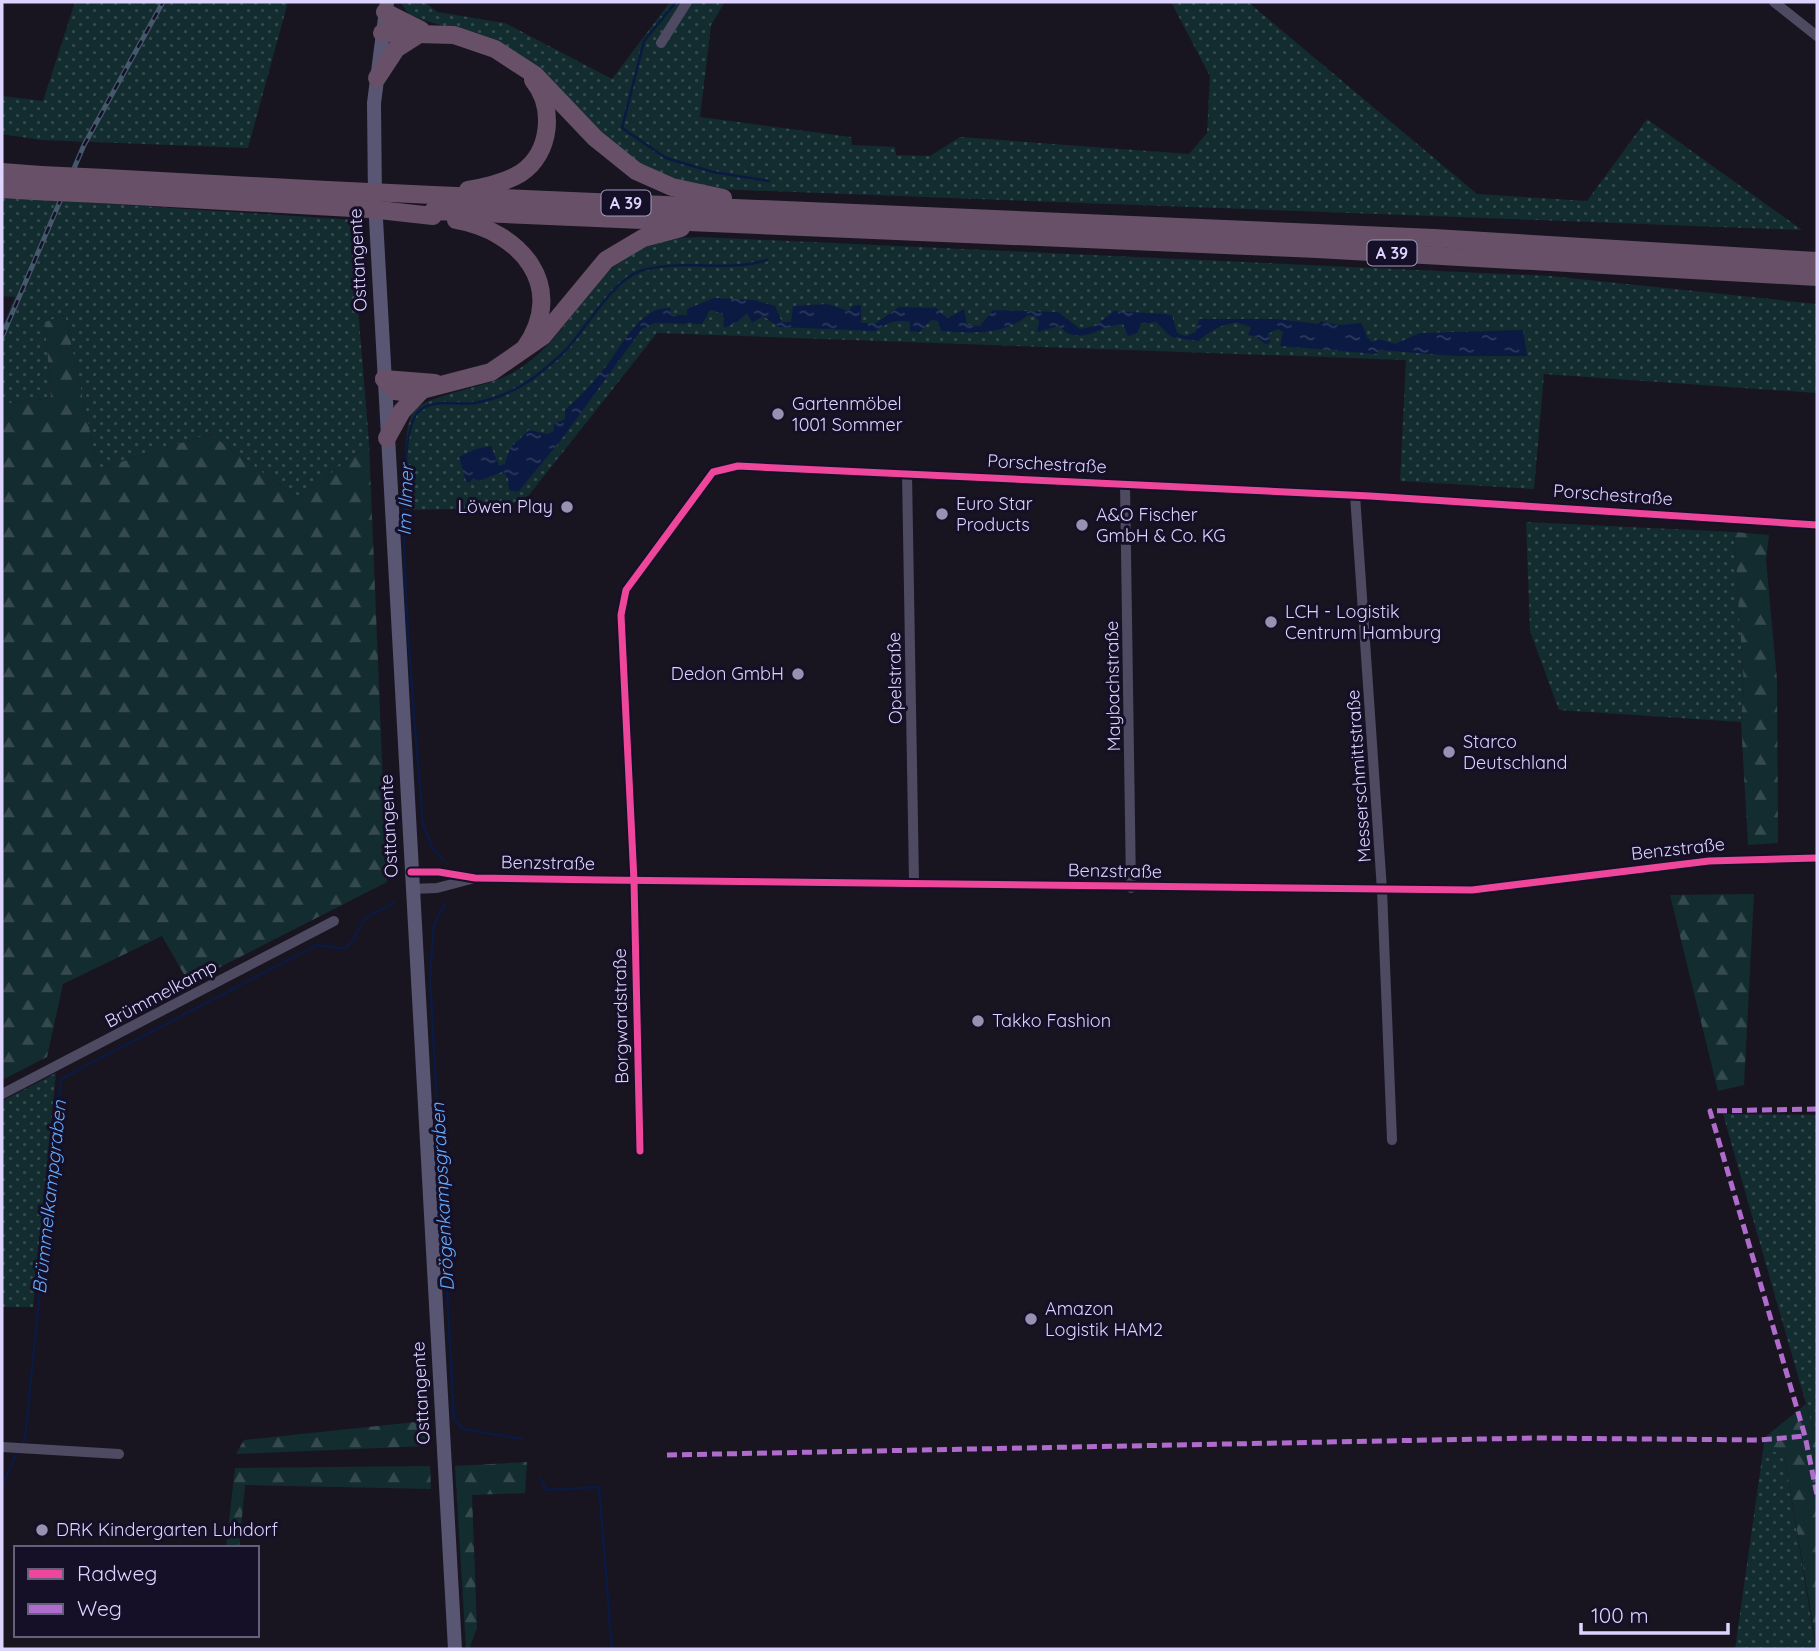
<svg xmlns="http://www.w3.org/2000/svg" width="1819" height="1651" font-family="Quicksand,sans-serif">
  <defs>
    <pattern id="green-dots" width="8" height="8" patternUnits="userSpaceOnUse" patternTransform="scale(1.75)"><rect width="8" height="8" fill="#132c2f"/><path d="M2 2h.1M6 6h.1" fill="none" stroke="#354a4e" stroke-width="1.8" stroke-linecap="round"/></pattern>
    <pattern id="forest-firs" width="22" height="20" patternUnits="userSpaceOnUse" patternTransform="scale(1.75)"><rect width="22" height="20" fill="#132c2f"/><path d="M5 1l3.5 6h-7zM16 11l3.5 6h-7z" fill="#354a4e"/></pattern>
    <pattern id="water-ripples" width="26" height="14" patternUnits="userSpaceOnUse" patternTransform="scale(1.75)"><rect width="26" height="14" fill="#0b1a42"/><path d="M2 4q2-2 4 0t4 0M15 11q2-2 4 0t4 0" fill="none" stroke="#2e3a5e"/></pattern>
  </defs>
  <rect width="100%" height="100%" fill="#181521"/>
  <!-- green -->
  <g fill="url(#green-dots)">
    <path d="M75,2H288L248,148L41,140L2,134V96L43,101Z"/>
    <path d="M400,2H425L437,12L505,23L612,79L670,2H725L711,25L700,117L851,137L852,145L895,147L896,155L930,156L960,137L1189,154L1207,133L1210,76L1171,2H1248L1477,194L1587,201L1647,119L1802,230L714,189L678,184L640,168L479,36L423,20L409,14Z"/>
    <path d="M2,197L356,220L355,271L369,443L299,499L210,434L98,469L65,315L45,322L51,398L2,404V328L15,297L2,296Z"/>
    <path d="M700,237L1550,276L1817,304V393L1544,374L1534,489L1400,481L1406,360L657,333L529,495L504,508L405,510C406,488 401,426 415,410C429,394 490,387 514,372C577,336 586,261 663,240C674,237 689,238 700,237Z"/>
    <path d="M1526,522L1734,532L1744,687L1741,722L1559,710L1530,631Z"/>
    <path d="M56,1073L33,1307H2V1101Z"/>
    <path d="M1723,1114L1817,1115V1442L1806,1404Z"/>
    <path d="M1763,1451L1784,1453L1816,1649H1735Z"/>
  </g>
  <!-- forest -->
  <g fill="url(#forest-firs)">
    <path d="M65,315L98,469L210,434L299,499L369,443L387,882L189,983L162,936L63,984L47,1057L2,1080V404L51,398L45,322Z"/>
    <path d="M1734,532L1769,535L1766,560L1777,680L1778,843L1748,845L1741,722L1744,687Z"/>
    <path d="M1754,894L1744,1085L1718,1091L1670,895Z"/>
    <path d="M1806,1404L1817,1442V1649L1784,1453L1763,1451L1765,1437Z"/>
    <path d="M425,1421L427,1446L236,1454L244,1440Z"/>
    <path d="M527,1462L525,1493L472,1495L477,1628L469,1649H466L455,1466Z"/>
    <path d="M430,1466L431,1489L245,1485L239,1548H226L235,1468Z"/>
  </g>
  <!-- water -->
  <path fill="url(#water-ripples)" d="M714,298L754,300L775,306L782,322H791L793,306L827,304L849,311L852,306L861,305V323H876L899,307L936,308L948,318L964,309L967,325L980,326L993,310L1058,312L1080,329L1095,326L1114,311L1164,314L1172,315L1177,333L1186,336L1196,332L1199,319H1277L1318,324L1321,321L1338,325L1362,323L1367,337L1372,342L1379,339L1395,344L1420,333L1523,330L1527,356H1455L1379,350L1377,354L1280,346L1283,332L1278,329L1268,334L1270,343L1265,344L1257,337L1248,335L1251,328C1233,316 1213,329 1198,341L1171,337L1156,322L1141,324L1137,333L1128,336L1123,324C1102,324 1079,349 1059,326L1037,332L1039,321L1035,316L1028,315C1003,336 973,333 941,331L938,321L931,320L920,332L910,331V322C893,319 889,323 875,331L779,327L763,316L752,323L747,313L736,323L724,328L723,314L710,310L702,324L654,323L642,329L561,440L518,492L509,490L508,478L502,472L479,481L473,478L469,483L466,481L459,457L476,449L491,446L499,466L505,464L510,448L529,430L547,434L554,431V424L565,419V410C579,398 591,385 603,370C620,350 639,306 670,308L671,315H687V309Z"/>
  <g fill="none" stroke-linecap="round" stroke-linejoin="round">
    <!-- stream -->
    <g stroke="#0b1a42" stroke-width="2.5">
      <path d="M676,2L644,41L622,128L666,158L713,172L769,181"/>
      <path d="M444,861L432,847L423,824C419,762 385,446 418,412C434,397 455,406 474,403C495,400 519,389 536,376C546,368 556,360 565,351C584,331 613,280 640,271C681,258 727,273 767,260"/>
      <path d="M445,904L434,925L430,976L454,1419L463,1429L522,1439"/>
      <path d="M21,1446L25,1439L61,1079L317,945L345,949L354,939L363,920L395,902"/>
      <path d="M540,1478L546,1490L599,1487L612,1649"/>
      <path d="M2,1487L17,1452"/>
    </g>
    <!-- street -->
    <g stroke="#4d4a62" stroke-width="10">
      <path d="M1774,2L1817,36"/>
      <path d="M661,43L687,2"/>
      <path d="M907,474L914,882"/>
      <path d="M1125,484L1131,888"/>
      <path d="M1355,495L1382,890L1392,1140"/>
      <path d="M411,872H439L475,878L602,880L1472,890L1709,861L1817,858"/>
      <path d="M412,889L437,888L471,879"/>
      <path d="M2,1094L334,921"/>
      <path d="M640,1151L634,881L621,615L626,590L713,472L738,466L1370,496L1817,525"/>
      <path d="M2,1447L119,1454"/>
    </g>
    <!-- secondary -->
    <path stroke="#595674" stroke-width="14" d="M387,2L374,103L375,201L455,1649"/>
    <!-- highway -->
    <g stroke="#685068" stroke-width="18">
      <path d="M385,12L421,30"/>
      <path d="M382,33L454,35L495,49L535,75L595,138L636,171L672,187L723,198"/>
      <path d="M377,78L396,49L421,33"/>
      <path d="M2,172L41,175"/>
      <path d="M106,178L327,190"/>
      <path d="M2,189L34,191"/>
      <path d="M468,190C486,187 505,183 521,173C551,153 555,107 533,80"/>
      <path d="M98,194L370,209"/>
      <path d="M433,195L1434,238L1817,261"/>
      <path d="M433,211L1317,249L1817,277"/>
      <path d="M456,220C520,231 568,286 525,348"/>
      <path d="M384,379L395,391L410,393L491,372L543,336L606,260L643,238L681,228"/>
      <path d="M384,379L435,383"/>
      <path d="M387,438L402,411L420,392"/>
    </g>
    <!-- rail casing -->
    <g stroke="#45586c" stroke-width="5">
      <path id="rail" d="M2,337L84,145L163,2"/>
    </g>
    <!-- rail -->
    <use href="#rail" stroke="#150f27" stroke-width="2.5" stroke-dasharray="8" stroke-linecap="butt"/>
    <!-- highway-bridge -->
    <g stroke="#685068" stroke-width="18">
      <path d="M41,175L106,178"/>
      <path d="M327,190L433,195"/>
      <path d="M34,191L98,194"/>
      <path d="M370,209L433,216"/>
    </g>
    <!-- quiet -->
    <g stroke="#b06ccc" stroke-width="5" stroke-dasharray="10 5" stroke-linecap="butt">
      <path d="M1817,1109L1710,1111L1805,1436L1817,1495"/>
      <path d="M667,1455L1534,1438L1760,1440L1805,1436"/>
    </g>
    <!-- cycleway casing -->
    <g stroke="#150f27" stroke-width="11">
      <g id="cycleway">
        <path d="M411,872H439L475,878L602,880L1472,890L1709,861L1817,858"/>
        <path d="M640,1151L634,881L621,615L626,590L713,472L738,466L1370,496L1817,525"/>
      </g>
    </g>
    <!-- cycleway -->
    <use href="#cycleway" stroke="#ed469a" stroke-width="7"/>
  </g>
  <!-- markers -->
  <g fill="#9892b1" stroke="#150f27" stroke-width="2.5">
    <circle cx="778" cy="414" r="7"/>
    <circle cx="567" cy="507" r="7"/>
    <circle cx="942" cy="514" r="7"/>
    <circle cx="1082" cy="525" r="7"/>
    <circle cx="1271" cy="622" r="7"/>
    <circle cx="798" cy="674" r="7"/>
    <circle cx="1449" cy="752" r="7"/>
    <circle cx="978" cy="1021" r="7"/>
    <circle cx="1031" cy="1319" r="7"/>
    <circle cx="42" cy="1530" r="7"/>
  </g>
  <g text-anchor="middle" stroke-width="6" stroke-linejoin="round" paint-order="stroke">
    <!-- shield labels -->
    <g fill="#150f27" stroke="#a19abe" stroke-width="2">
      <rect x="601.5" y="190.5" width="49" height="25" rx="5"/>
      <rect x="1367.5" y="240.5" width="49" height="25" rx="5"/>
    </g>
    <g font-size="16" font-weight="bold" fill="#ddd5ff">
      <text x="626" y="209">A 39</text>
      <text x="1392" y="259">A 39</text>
    </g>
    <!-- street labels -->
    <g font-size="18" fill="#ddd5ff" stroke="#150f27">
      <text transform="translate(358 260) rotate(-93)" y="6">Osttangente</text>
      <text transform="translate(1047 464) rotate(3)" y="6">Porschestraße</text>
      <text transform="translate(1613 495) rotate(4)" y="6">Porschestraße</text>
      <text transform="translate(895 678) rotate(-91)" y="6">Opelstraße</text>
      <text transform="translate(1113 686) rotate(-91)" y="6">Maybachstraße</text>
      <text transform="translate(1359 776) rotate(-94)" y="6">Messerschmittstraße</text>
      <text transform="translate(389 826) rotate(-93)" y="6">Osttangente</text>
      <text transform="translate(1678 849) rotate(-6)" y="6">Benzstraße</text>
      <text transform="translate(548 863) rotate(1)" y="6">Benzstraße</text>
      <text transform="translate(1115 871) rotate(1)" y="6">Benzstraße</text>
      <text transform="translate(161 994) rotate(-28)" y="6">Brümmelkamp</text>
      <text transform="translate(621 1016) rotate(-91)" y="6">Borgwardstraße</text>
      <text transform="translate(421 1393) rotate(-93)" y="6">Osttangente</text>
    </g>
    <!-- poi labels -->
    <g font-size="18" fill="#ddd5ff" stroke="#150f27" text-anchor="start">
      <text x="792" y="410">Gartenmöbel<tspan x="792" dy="21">1001 Sommer</tspan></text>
      <text x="956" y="510">Euro Star<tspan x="956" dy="21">Products</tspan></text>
      <text x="553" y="513" text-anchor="end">Löwen Play</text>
      <text x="1096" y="521">A&amp;O Fischer<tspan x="1096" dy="21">GmbH &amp; Co. KG</tspan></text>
      <text x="1285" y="618">LCH - Logistik<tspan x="1285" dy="21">Centrum Hamburg</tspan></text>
      <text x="784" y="680" text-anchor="end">Dedon GmbH</text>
      <text x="1463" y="748">Starco<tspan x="1463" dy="21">Deutschland</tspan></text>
      <text x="992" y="1027">Takko Fashion</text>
      <text x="1045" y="1315">Amazon<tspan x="1045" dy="21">Logistik HAM2</tspan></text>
      <text x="56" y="1536">DRK Kindergarten Luhdorf</text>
    </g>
    <!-- water labels -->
    <g font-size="19" font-style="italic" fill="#63acff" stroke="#150f27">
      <text transform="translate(405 500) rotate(-88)" y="7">Im Ilmer</text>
      <text transform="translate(49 1197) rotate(-84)" y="7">Brümmelkampgraben</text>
      <text transform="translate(442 1197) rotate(-93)" y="7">Drögenkampsgraben</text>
    </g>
  </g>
  <!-- border -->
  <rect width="1819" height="1651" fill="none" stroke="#ddd5ff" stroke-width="7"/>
  <!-- legend -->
  <rect x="14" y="1546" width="245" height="91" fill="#150f27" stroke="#655e7d" stroke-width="2"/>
  <rect x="28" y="1569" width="35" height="10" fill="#ed469a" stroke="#655e7d" stroke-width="2"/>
  <text x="77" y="1581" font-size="21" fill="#ddd5ff">Radweg</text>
  <rect x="28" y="1604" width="35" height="10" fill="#b06ccc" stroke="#655e7d" stroke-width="2"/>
  <text x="77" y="1616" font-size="21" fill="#ddd5ff">Weg</text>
  <!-- scale -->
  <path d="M1581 1623v10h147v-10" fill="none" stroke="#ddd5ff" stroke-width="3.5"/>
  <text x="1591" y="1623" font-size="21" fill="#ddd5ff" stroke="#150f27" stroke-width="5" paint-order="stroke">100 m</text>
</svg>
